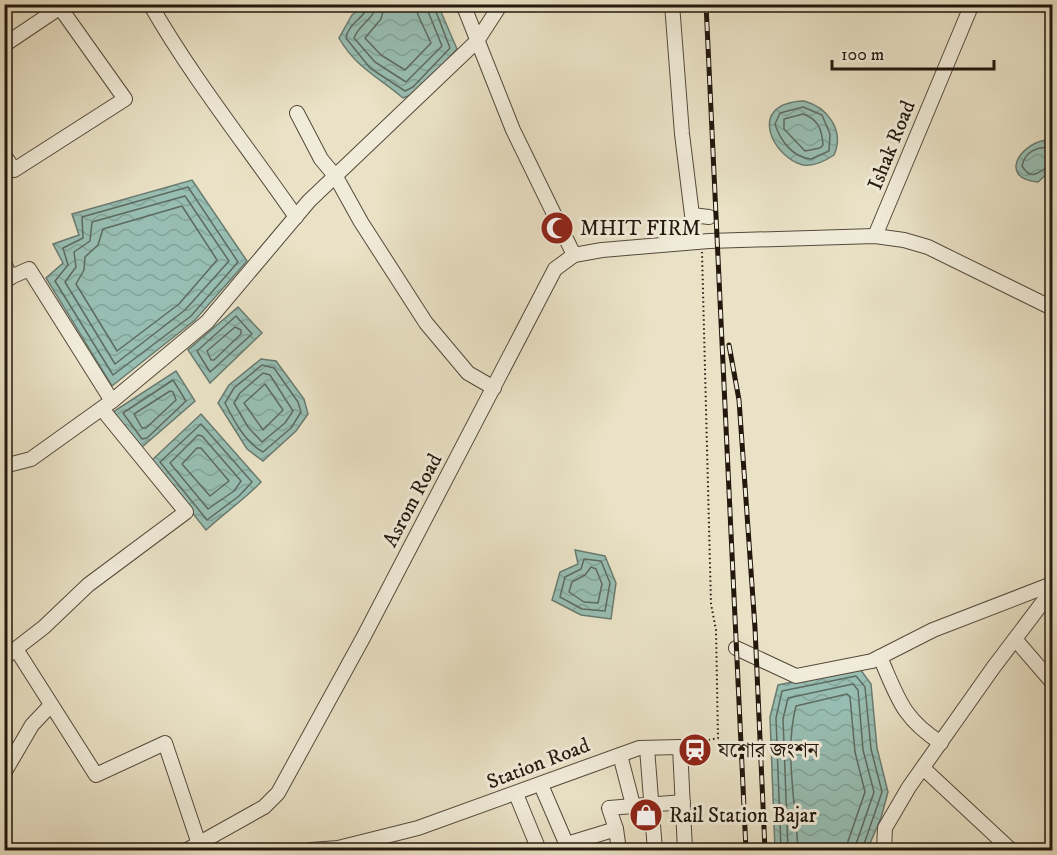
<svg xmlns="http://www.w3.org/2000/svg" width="1057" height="855" font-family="'IM FELL DW Pica','Noto Serif Bengali',serif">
  <defs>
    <pattern id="water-waves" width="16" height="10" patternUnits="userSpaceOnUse" patternTransform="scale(1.5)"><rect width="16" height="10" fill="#98beb3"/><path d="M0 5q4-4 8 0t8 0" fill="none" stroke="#83a399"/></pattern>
  </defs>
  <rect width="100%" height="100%" fill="#eae2c6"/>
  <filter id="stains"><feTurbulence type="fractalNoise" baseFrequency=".00333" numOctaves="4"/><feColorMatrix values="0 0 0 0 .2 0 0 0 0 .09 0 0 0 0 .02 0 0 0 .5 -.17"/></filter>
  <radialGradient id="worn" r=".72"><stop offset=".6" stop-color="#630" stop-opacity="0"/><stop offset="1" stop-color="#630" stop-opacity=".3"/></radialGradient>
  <!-- water -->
  <g fill="url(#water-waves)" stroke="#697c71" stroke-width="1.5">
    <path d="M365,5H438L457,49L416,93L403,98C379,77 356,68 339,38L352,15Z"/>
    <path d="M804,101C827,107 845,130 834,155C825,161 814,167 803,165C773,158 745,103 804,101Z"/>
    <path d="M1045,140L1052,145V169L1038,182C1000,179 1017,146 1045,140Z"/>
    <path d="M192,180L247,261L195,320L112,386L46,278L63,263L53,244L79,235L72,214Z"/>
    <path d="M238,307L262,333L210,383L188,350Z"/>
    <path d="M261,359L276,361L304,399L308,414L296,431L263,461L247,449L218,403L229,385Z"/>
    <path d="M176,371L195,401L141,448L113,412Z"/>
    <path d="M201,414L261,482C244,500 224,513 206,530L151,461Z"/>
    <path d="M575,550L605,556L616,583L611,619L581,615L552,600L560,572L578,564Z"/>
    <path d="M860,669L871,684L877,748L888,792L881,818L868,848L863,850H775L770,717L778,685Z"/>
  </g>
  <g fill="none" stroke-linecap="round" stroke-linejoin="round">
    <!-- shore -->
    <g stroke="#5d6b60" stroke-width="1.5">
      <path d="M368,4C366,18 348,23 346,38L370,68L405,91L413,87L450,48L433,4"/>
      <path d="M376,4C375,19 359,24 354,38L375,62L406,82L442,46L425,4"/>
      <path d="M385,4L381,19L365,38L381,55L405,70L431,43L418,15L416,4"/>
      <path d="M803,107L822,115L830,134L829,151L811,159C793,158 780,140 775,124L780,113Z"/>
      <path d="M803,114C818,119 822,129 823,145L820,148L805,151L784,129V119Z"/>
      <path d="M1052,148C1038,146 1025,151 1022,166C1033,184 1040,168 1052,166"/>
      <path d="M188,187L238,262L191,316L113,375L55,281L68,265L63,248L83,238L82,217Z"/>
      <path d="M185,196L229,261L185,310L115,364L65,282L76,267L74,252L90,241L92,222Z"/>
      <path d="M182,206L217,260L179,304L117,351L76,284L84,270L85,257L98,245L103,229Z"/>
      <path d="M236,316L252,334L210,372L197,351Z"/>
      <path d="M235,327L241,330V334L214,360H211L207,351Z"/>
      <path d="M262,365L274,368L298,402L301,412L291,428L263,452C245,442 234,421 225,403L234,388Z"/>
      <path d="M263,373L270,375L293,411L285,423L262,442L248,427L234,403L240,393Z"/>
      <path d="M173,380L186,401L147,438L142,439L123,413Z"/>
      <path d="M265,384L283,410L263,430L244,403Z"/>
      <path d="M170,391L173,392L176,400L146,428H142L134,414Z"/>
      <path d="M201,424L252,482L239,496L207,520L160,462Z"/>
      <path d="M198,435L202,436L241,481L234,491L208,509L170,463Z"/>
      <path d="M197,448H201L229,481L210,496L182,464Z"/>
      <path d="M584,559L601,561L610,583L605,611L582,609L560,597L565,577L581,569Z"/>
      <path d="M591,567L596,569L602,584L598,603L584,602L569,592L572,582L585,575Z"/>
      <path d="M781,850L776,718L782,691L856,676L865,687L871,749L882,792L862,850"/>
      <path d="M788,850L783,719L788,698L853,684L858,690L863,750L874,792L854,850"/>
      <path d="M798,850C796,804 784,752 796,706L847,694L850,697L855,752L865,792L845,850"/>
    </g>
    <!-- minor casing -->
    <g stroke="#544a3c" stroke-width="16">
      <g id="minor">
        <path d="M150,4C193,79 247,146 296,217"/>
        <path d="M463,4L513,130L574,255"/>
        <path d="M672,4L682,134L692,215L709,217"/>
        <path d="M4,45L65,4"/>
        <path d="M297,113L321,159L336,177L361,222L426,323L468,373L494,388"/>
        <path d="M4,155L14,170L125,99L61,9"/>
        <path d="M875,236L972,4"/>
        <path d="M4,262L10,278"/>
        <path d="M4,280L29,269L112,401L31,459L4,466"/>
        <path d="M112,401L207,322L309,201L477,41L501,4"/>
        <path d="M1015,639L1052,682"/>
        <path d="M736,648L796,676L872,661L933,630L1052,584"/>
        <path d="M16,649L96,775L165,743L199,844"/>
        <path d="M880,657C898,698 902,718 941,743"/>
        <path d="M4,658L44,627L88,585L186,512L102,409"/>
        <path d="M647,748L655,850"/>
        <path d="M620,755L633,805"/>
        <path d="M923,768L1011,850"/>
        <path d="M4,773L32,725L51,705"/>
        <path d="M541,785L569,850"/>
        <path d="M516,794L539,850"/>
        <path d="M616,829L619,850"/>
        <path d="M567,844L616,829L609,808L683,802"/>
        <path d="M187,850L264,807L278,793L363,638L555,269L574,255L602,250L709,241L875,236L904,240L928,247L1052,308"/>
        <path d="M311,850L338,848L418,828L639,748L680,747L685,850"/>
        <path d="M884,850L885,828L909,787L993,668L1052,590"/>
      </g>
    </g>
    <!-- path -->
    <path stroke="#22180e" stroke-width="2" stroke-dasharray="1.5 3" stroke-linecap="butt" d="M691,744L718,738L716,630L711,604L702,252"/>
    <!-- minor -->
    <use href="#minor" stroke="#f1ecda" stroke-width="14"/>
    <!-- rail casing -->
    <g stroke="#22180e" stroke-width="5">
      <g id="rail">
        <path d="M706,4L746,850"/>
        <path d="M729,345L739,400L755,628L765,850"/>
      </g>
    </g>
    <!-- rail -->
    <use href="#rail" stroke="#f1ecda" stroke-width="3" stroke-dasharray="9" stroke-linecap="butt"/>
  </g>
  <!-- icons -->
  <defs>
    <g id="mosque-disc" transform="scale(1.725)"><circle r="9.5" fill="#8f2418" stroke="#f1ecda"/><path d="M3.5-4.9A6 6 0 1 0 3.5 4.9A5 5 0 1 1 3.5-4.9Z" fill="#fff"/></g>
    <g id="station-disc" transform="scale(1.725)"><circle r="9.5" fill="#8f2418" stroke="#f1ecda"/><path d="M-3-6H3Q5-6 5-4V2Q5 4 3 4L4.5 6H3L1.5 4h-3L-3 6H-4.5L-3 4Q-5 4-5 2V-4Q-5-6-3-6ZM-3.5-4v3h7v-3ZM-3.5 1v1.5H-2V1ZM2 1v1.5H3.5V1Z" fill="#fff"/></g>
    <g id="shop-disc" transform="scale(1.725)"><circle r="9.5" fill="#8f2418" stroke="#f1ecda"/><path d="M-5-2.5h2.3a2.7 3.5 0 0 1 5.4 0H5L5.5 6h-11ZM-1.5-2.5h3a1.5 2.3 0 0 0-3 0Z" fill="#fff"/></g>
  </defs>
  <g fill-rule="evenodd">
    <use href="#mosque-disc" x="557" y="228"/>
    <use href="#station-disc" x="695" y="750"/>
    <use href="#shop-disc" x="646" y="815"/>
  </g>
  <g text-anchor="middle" stroke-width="6" stroke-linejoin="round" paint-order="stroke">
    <!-- street labels -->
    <g font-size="21" fill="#22180e" stroke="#f1ecda">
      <text transform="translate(891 145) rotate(-68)" y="7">Ishak Road</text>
      <text transform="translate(412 500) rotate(-62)" y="7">Asrom Road</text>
      <text transform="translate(538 763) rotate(-21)" y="7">Station Road</text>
    </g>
    <!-- poi labels -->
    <g font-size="21" fill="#22180e" stroke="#f1ecda" text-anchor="start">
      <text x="580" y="235">MHIT FIRM</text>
      <text x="718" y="757">যশোর জংশন</text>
      <text x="669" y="822">Rail Station Bajar</text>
    </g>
  </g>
  <!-- margin -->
  <rect width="1057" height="855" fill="none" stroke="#eae2c6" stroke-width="24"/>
  <rect x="6" y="6" width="1045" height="843" fill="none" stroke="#22180e" stroke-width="3"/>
  <rect x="12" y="12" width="1033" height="831" fill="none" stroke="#22180e" stroke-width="1.5"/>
  <!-- scale -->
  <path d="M832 60v9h162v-9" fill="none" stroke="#22180e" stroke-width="3"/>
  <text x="841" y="60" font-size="18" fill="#22180e" stroke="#f1ecda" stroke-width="4.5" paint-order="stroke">100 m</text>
  <rect width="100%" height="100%" filter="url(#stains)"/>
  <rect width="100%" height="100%" fill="url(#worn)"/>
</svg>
